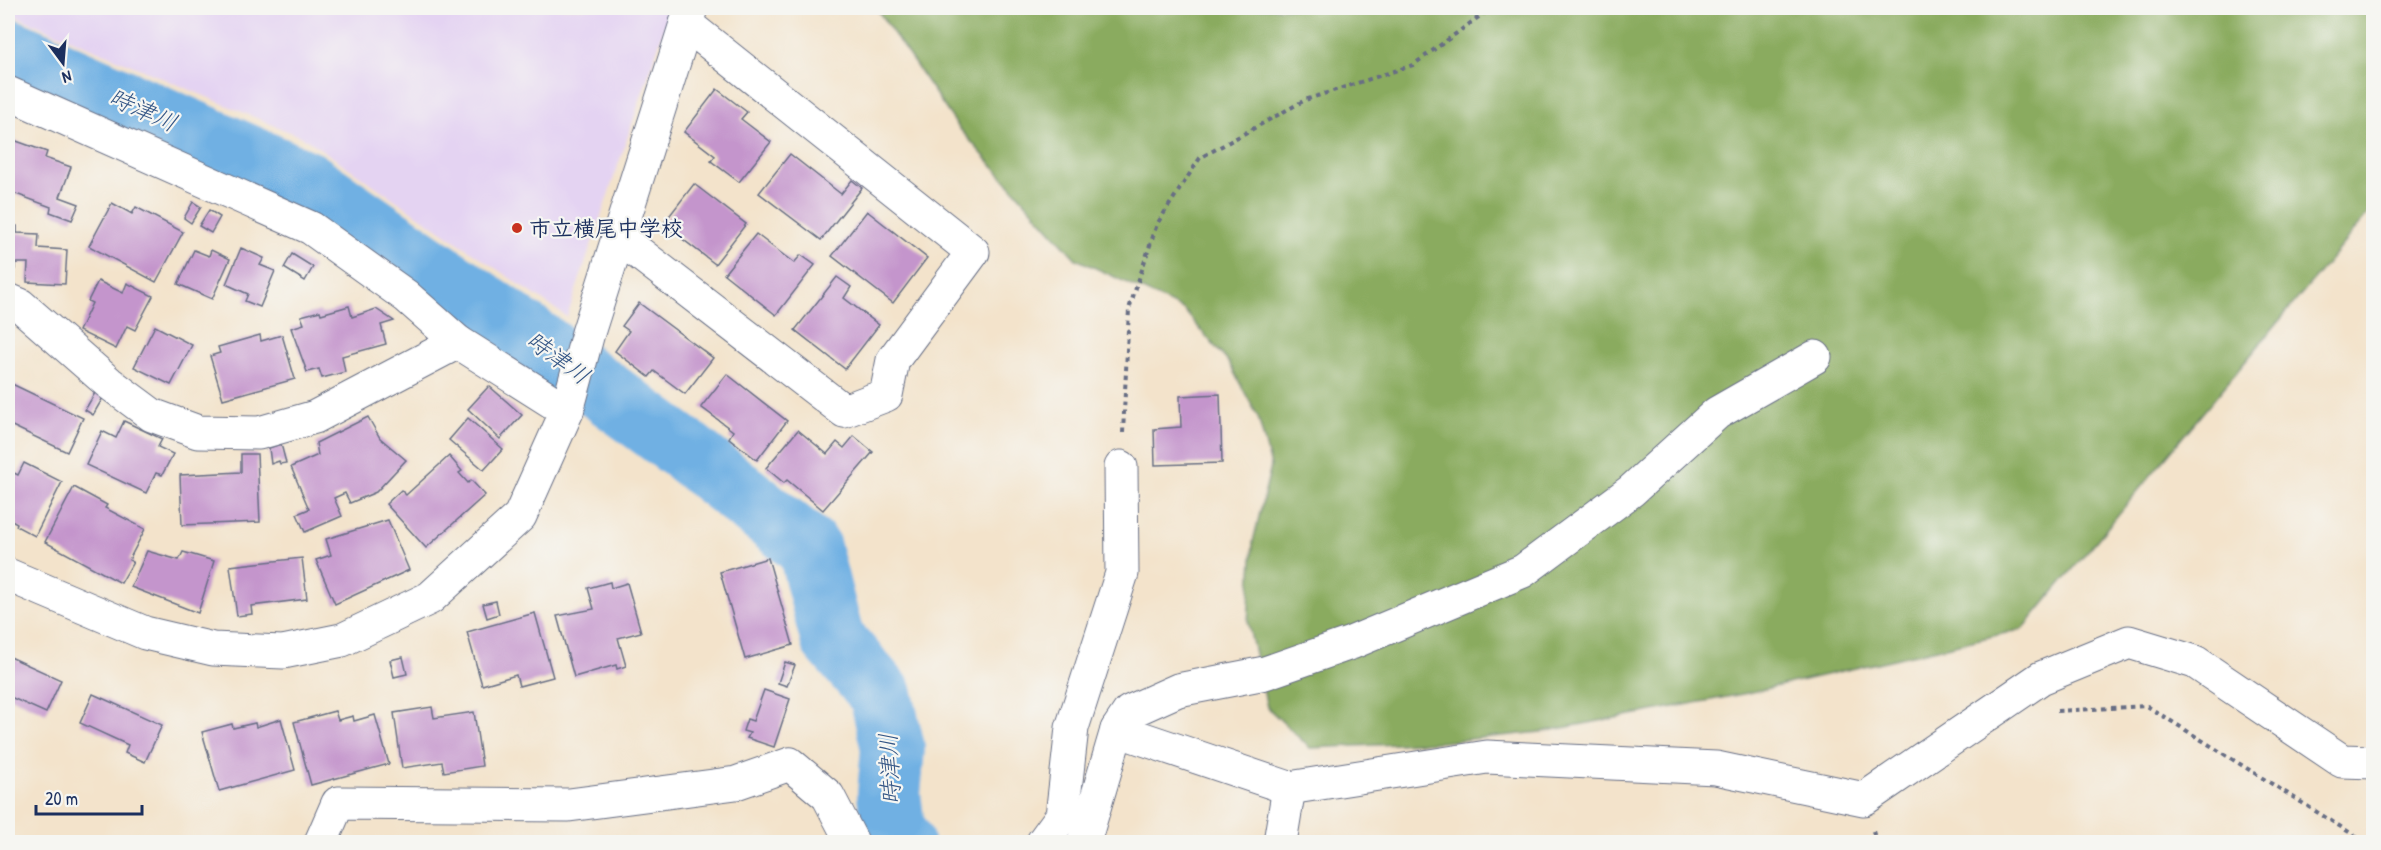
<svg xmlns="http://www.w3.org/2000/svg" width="2381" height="850" font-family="'Patrick Hand','Klee One',sans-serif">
  <rect width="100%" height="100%" fill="#f6f6f2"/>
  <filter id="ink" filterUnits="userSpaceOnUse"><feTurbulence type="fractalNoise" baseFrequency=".0167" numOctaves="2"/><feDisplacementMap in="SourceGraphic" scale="12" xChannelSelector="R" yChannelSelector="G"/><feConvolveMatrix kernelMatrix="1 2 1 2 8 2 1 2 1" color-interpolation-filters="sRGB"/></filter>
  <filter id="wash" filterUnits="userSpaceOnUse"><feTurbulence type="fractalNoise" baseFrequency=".008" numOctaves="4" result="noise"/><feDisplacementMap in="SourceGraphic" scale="24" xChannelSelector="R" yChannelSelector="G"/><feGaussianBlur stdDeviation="1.35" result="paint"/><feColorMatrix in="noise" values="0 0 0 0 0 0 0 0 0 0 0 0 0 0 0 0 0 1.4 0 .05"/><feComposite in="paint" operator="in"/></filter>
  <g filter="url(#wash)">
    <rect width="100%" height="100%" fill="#f3e3cb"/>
    <!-- built -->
    <path fill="#e4d3f2" d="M8,8H671L567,317L306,139L8,13Z"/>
    <!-- forest -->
    <path fill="#8aab5f" stroke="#526d5e" stroke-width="1.5" d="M876,8H2373V208L2023,629L1748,693L1541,732L1442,742L1310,748L1267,707L1248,623L1253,542L1271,466L1258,417L1229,363L1183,309L1076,259L959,128Z"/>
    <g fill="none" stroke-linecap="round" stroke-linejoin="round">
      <!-- river -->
      <path stroke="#6fb0e3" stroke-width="64" d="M8,50L306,182L544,347L687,452L809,548L832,638L881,695L893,748L889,794L893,827L902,842"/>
    </g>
    <g id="blocks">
      <!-- building -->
      <g fill="#c495cc">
        <path d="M717,89L747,112L741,119L771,142L739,182L711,161L715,156L684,132Z"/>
        <path d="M8,138L47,152L45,158L71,167L60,197L79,204L72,220L50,212L51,207L8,191Z"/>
        <path d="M790,154L841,194L852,180L862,188L821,240L759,193Z"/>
        <path d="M694,184L746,224L715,264L663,224Z"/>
        <path d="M193,202L201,207L191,223L184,218Z"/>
        <path d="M112,203L132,214L136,207L183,232L156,282L89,246Z"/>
        <path d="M209,210L220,217L211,233L199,226Z"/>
        <path d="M867,211L927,258L893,303L832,256Z"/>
        <path d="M8,226H17V233L39,234L38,248L67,250L65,284L27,282L28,263H15V269L8,268Z"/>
        <path d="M756,234L794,263L801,255L815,265L776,315L724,274Z"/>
        <path d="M241,248L264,258L260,265L275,271L260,307L245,301L248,294L226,284Z"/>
        <path d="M194,250L209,256L211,250L230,259L212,299L178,284Z"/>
        <path d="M292,254L313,267L305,281L284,268Z"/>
        <path d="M837,277L851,287L844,298L879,325L845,369L795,330Z"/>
        <path d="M98,281L123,293L127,283L153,296L135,330L127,326L116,349L79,331L92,303L88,301Z"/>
        <path d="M639,303L713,358L685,394L654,371L649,377L615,351L629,331L622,326Z"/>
        <path d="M349,306L352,317L376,309L394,321L381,325L386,344L342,356L345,372L322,378L319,369L307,372L291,328L304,324L301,316L320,311L321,314Z"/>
        <path d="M155,326L192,345L171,385L134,367Z"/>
        <path d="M260,335L261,341L282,335L295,379L223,399L210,356L220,353L218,347Z"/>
        <path d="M727,374L787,421L757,460L729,438L733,431L701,407Z"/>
        <path d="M12,384L83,418L67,452L8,424V393Z"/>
        <path d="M489,386L522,415L500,439L468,409Z"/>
        <path d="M96,391L104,396L93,415L85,410Z"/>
        <path d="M1220,394L1222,463L1155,465L1154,429L1181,427L1180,396Z"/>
        <path d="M368,417L380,438L406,460L376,492L350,503L345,493L334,498L342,516L305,532L297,514L309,509L291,467L318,455L316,443Z"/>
        <path d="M468,418L503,449L484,470L449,440Z"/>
        <path d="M124,421L162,439L158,447L173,454L162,475L156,473L146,493L86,465L102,431L116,438Z"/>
        <path d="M798,430L827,454L837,442L844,448L854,436L873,452L823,510L787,480L784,483L766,468Z"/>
        <path d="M281,444L286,463L280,464L279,461L271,464L269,448Z"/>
        <path d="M241,454H257L260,522L182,525L180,475L241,472Z"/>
        <path d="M449,456L462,471L459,473L468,483L471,480L485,495L426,548L386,504L401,490L406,495Z"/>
        <path d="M24,463L62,482L35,536L16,526L17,523L8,518V470L18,475Z"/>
        <path d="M74,487L107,505L105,508L145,529L129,560L133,562L121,583L45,542Z"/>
        <path d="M388,520L409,570L335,604L316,560L331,555L326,539Z"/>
        <path d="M147,551L179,560L183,552L214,561L198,613L131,587Z"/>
        <path d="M302,558L307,599L251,606L252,614L237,616L230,566Z"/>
        <path d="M768,558L793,645L745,659L720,572Z"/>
        <path d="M610,582L611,588L627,583L641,632L618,638L626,666L617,669L616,665L574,677L557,616L594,609L588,588Z"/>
        <path d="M496,601L499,614L487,618L483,604Z"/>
        <path d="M535,613L553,677L519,686L516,675L482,685L467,632Z"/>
        <path d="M8,656L61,680L46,713L8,696Z"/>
        <path d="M403,657L407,674L394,677L390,660Z"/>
        <path d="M785,662L795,665L787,686L778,683Z"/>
        <path d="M764,690L790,699L774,747L747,738L750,733L743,731L747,719L753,721Z"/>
        <path d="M93,694L162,725L145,762L125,753L128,745L80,723Z"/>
        <path d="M432,707L434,718L474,712L482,766L444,772L442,762L402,768L394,713Z"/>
        <path d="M335,711L338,720L353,716L354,721L375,715L389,764L311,785L294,722Z"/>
        <path d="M281,719L295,770L219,791L202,732L232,724L233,728L255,723L256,727Z"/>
      </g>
    </g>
  </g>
  <g filter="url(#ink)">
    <use href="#blocks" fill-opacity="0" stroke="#676e84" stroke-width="1.5"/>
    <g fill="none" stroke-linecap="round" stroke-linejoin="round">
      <!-- minor casing -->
      <g stroke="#676e84" stroke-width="35">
        <g id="minor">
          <path d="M8,93L311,228L406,296L458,342L567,411"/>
          <path d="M618,237L844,411L886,395L893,360L973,252L686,24"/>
          <path d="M8,300L20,305L109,383L152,415L198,432L259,433L315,417L458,342"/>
          <path d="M8,575L145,633L213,649L283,652L342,640L430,598L520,516L567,411L588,333L691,8"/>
          <path d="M1117,730L1129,712L1178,690L1265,673L1351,643L1523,571L1631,491L1717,413L1815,357"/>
          <path d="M321,842L338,803L569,805L736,783L790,764L828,796L852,842"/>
          <path d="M1043,842L1062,816L1072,728L1122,573L1121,467"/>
          <path d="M1084,842L1117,730L1289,788L1487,757L1716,768L1864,799L2041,678L2129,642L2195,662L2342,761L2374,762"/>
          <path d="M1280,842L1289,788"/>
        </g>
      </g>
      <!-- path -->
      <g stroke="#676e84" stroke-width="4" stroke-dasharray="4.5 4.5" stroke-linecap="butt">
        <path d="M1123,433L1129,309L1157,224L1200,158L1305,100L1413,65L1491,8"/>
        <path d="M2057,711L2147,706L2365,842"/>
        <path d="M1873,831L1876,842"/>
      </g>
      <!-- minor -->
      <use href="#minor" stroke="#fff" stroke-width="33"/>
    </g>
  </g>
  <!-- markers -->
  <circle fill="#c8321e" stroke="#f6f6f2" stroke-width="2" cx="517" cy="228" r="6"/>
  <g text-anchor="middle" stroke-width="4.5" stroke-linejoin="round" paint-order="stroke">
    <!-- poi labels -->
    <g font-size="22" font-weight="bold" fill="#1b2f5e" stroke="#f6f6f2" text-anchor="start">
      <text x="529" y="236">市立横尾中学校</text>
    </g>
    <!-- water labels -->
    <g font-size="24" font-style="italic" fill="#345686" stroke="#f6f6f2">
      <text transform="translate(143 110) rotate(24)" y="8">時津川</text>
      <text transform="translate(558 358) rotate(36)" y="8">時津川</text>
      <text transform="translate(890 769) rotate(-93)" y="8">時津川</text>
    </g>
  </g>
  <!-- margin -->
  <rect width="2381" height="850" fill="none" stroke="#f6f6f2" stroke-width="30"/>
  <!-- north arrow -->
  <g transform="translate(63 63) rotate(164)" stroke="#f6f6f2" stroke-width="4.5" paint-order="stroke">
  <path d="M0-4.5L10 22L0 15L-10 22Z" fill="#1b2f5e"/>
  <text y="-9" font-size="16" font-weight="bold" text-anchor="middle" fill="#1b2f5e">N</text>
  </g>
  <!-- scale -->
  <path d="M36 805v9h106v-9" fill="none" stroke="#1b2f5e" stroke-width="3"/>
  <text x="45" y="805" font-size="18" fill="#1b2f5e" stroke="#f6f6f2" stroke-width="4.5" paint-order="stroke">20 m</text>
</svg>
